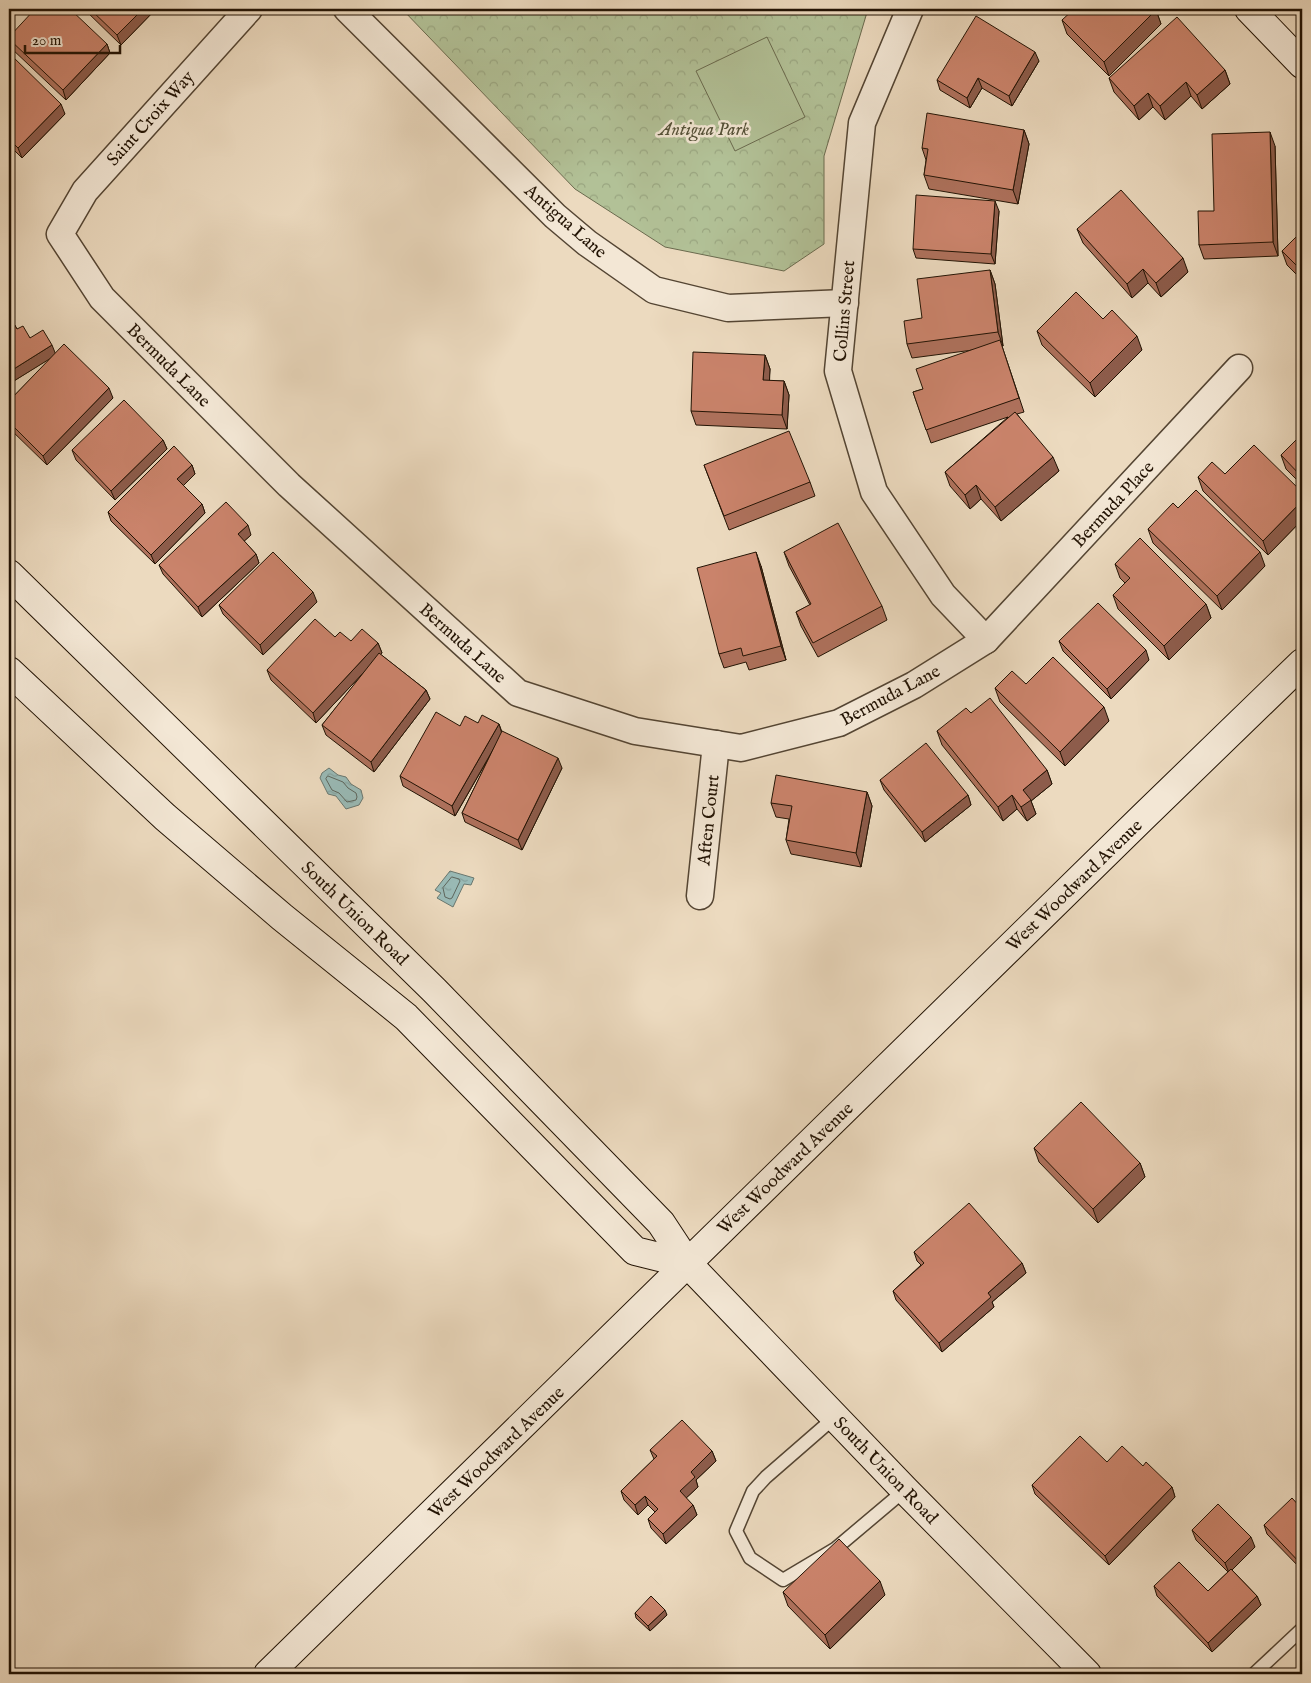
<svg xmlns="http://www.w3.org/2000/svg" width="1311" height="1683" font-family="'IM FELL English',serif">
  <defs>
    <pattern id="forest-crowns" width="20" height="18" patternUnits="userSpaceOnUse" patternTransform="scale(1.25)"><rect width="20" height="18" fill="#b2c197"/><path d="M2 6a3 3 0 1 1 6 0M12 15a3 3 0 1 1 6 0" fill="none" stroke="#99a580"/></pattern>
    <pattern id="water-ripples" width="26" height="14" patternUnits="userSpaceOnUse" patternTransform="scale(1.25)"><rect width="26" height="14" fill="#99bab6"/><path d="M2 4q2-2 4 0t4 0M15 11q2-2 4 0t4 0" fill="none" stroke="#849f9b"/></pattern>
  </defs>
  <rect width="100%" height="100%" fill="#ecdabf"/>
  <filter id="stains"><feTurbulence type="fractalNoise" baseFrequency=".004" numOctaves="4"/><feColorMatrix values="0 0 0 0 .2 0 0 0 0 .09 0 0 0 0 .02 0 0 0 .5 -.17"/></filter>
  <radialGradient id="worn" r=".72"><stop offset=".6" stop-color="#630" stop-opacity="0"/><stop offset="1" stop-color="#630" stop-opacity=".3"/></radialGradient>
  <!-- forest -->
  <path fill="url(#forest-crowns)" stroke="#6a6a4e" d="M402,9H868L824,156V244L784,271L665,247L575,189Z"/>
  <!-- pitch -->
  <path fill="#b2c197" stroke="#6a6a4e" d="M767,37L805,117L735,151L696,71Z"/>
  <!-- water -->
  <g fill="url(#water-ripples)" stroke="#69776f">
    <path d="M329,768L338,775L346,777L351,784L361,790L363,798L359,805L346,809L336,796L328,794L320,778L322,773Z"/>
    <path d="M450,871L474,878L471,885L464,884L453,907L437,898L441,893L435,890Z"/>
  </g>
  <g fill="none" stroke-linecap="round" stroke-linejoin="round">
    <!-- shore -->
    <g stroke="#5e665d" stroke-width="1">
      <path d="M328,776L343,782L348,788L356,793L357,797L356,800L347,802L339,793L332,790L326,779Z"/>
      <path d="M452,877L459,879L460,881L452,898L450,899L445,897L443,888Z"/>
    </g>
    <!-- lane casing -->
    <g stroke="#544533" stroke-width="15">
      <g id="lane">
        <path d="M835,1417L766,1477L753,1491L736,1531L750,1558L783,1580L835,1549L905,1490"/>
        <path d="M1254,1674L1302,1629"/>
      </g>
    </g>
    <!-- street casing -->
    <g stroke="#544533" stroke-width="29">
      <g id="street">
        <path d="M249,9L85,191L60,234L102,298L289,485L518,693L635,731L741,748L839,723L914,685L986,640L1239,368"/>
        <path d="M347,9L555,216L587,243L654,290L728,308L845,303"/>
        <path d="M910,9L862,123L838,371L874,492L943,595L986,640"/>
        <path d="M700,896L716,744"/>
      </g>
    </g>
    <!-- secondary casing -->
    <g stroke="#221304" stroke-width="30">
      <g id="secondary">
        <path d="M1249,9L1302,64"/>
        <path d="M9,574L434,990L661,1223L688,1264L905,1490L1087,1674"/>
        <path d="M9,671L165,817L282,917L406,1017L635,1251L688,1264"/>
        <path d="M268,1674L1142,818L1302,663"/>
      </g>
    </g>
    <!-- lane -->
    <use href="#lane" stroke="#f3e7d5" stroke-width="12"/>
    <!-- street -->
    <use href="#street" stroke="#f3e7d5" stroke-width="26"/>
    <!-- secondary -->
    <use href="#secondary" stroke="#f3e7d5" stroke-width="28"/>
  </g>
  <!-- wall -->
  <g fill="#ae715c" stroke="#221304">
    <path d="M84,9H156L121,45Z"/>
    <path d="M1156,10L1161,24L1109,76L1067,34L1062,20Z"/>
    <path d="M9,37L107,44L110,53L66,100L11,48L9,42Z"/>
    <path d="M9,53L65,114L22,158L9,145Z"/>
    <path d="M1039,61L1012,106L982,88L970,108L940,90L937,80Z"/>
    <path d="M1225,70L1230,84L1202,109L1191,96L1165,120L1153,107L1139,120L1114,92L1109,78Z"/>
    <path d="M1024,130L1029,144L1018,204L929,189L924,175L926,160L922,148Z"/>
    <path d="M1275,146L1278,256L1204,259L1199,245L1214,211Z"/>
    <path d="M999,211L995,264L916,258L913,249Z"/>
    <path d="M1077,229L1188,272L1161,297L1148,283L1132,298L1083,243Z"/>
    <path d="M1302,231V280L1287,265L1282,251Z"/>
    <path d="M990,270L995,284L1003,346H1002L1024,412L1017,414L1059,471L1001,521L981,499L970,509L950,486L945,472L1008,417L931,443L913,392L923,389L973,350L912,358L907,344L922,318Z"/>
    <path d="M9,315L17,329L55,354L113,398L47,465L9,428V401L52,357L9,384Z"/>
    <path d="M1103,319L1142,350L1095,397L1042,345L1037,331Z"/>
    <path d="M765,355L770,369L769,381H784L789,395L787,429L696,425L691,411Z"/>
    <path d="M1302,434V485L1286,469L1281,455Z"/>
    <path d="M163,440L167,449L115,500L76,460L72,450Z"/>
    <path d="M192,465L195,474L183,486L202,504L205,513L155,564L111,521L108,512Z"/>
    <path d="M704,465L810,482L815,496L729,530Z"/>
    <path d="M1225,474L1302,492V520L1268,555L1203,491L1198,477Z"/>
    <path d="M1178,508L1265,566L1222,610L1153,543L1148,529Z"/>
    <path d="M251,535L244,541L256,554L259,563L202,617L163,574L159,565Z"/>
    <path d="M784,552L882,606L887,620L818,657L801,626L796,612L810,605L789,566Z"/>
    <path d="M1115,564L1206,604L1211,618L1169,660L1118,609L1113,595L1125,583L1120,578Z"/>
    <path d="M761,566L786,660L749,670L746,662L724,668L719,654Z"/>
    <path d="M317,602L263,655L223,614L219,605Z"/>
    <path d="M335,637L351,641L378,643L382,653L380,654L426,690L430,699L374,772L326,735L322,725L366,670L316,723L271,680L267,670Z"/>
    <path d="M1059,641L1149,660L1111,699L1063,651Z"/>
    <path d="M1026,684L1109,721L1065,766L1000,702L995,688Z"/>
    <path d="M971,713L1047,770L1052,784L1031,801L1036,814L1027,821L1017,809L1003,821L942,745L937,731Z"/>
    <path d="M478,723L499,724L502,732L562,768L522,850L465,822L462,813L491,754L455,816L403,786L400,776L460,726Z"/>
    <path d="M880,780L968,795L971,805L925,842L884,790Z"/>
    <path d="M867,792L872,806L861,867L791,854L786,840L789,819L776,817L771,803Z"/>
    <path d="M1034,1148L1140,1163L1145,1177L1098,1223L1039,1162Z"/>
    <path d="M914,1252L1022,1263L1026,1273L992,1302L994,1307L942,1352L896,1300L893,1291L921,1265L917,1261Z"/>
    <path d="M650,1450L712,1451L716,1461L696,1480L698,1487L686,1498L693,1505L697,1515L666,1544L651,1528L648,1519L655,1512L648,1505L638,1515L624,1500L621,1491L654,1459Z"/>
    <path d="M1107,1462L1143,1466L1172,1487L1175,1497L1109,1565L1035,1494L1032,1485Z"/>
    <path d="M1302,1509V1570L1267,1534L1264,1525Z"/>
    <path d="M1192,1530L1255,1547L1232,1570L1257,1596L1261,1605L1212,1652L1157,1596L1154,1586L1208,1591L1228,1572L1196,1540Z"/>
    <path d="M783,1592L885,1595L830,1649L788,1606Z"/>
    <path d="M635,1613L667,1615L650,1631L636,1618Z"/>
  </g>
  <!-- shaded-wall -->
  <g fill="#8d5c4b" stroke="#221304">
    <path d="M143,9H156L121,45L117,35Z"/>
    <path d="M1156,10L1161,24L1109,76L1104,62Z"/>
    <path d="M107,44L110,53L66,100L63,90Z"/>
    <path d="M1035,52L1039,61L1012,106L1009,96Z"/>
    <path d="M1225,70L1230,84L1202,109L1197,95Z"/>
    <path d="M978,78L982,88L970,108L967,98Z"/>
    <path d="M1186,82L1191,96L1165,120L1160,106Z"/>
    <path d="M1148,93L1153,107L1139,120L1134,106Z"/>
    <path d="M61,104L65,114L22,158L18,148Z"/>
    <path d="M1024,130L1029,144L1018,204L1013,190Z"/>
    <path d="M1270,132L1275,146L1278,256L1273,242Z"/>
    <path d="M11,152L14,161L9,174V157Z"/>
    <path d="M995,201L999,211L995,264L991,254Z"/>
    <path d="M1183,258L1188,272L1161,297L1156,283Z"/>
    <path d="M1143,269L1148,283L1132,298L1127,284Z"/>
    <path d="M990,270L995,284L1003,346L998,332Z"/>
    <path d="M1137,336L1142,350L1095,397L1090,383Z"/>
    <path d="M52,345L56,355L9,384V372Z"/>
    <path d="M765,355L770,369L769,394L763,380Z"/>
    <path d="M784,381L789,395L787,429L782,415Z"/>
    <path d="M109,388L113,398L47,465L43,456Z"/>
    <path d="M163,440L167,449L115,500L111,491Z"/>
    <path d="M1053,457L1059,471L1001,521L995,507Z"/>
    <path d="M192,465L195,474L180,489L177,479Z"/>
    <path d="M976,485L981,499L970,509L965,495Z"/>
    <path d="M1302,501V520L1268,555L1263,541Z"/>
    <path d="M202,504L205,513L155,564L151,555Z"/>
    <path d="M248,525L251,535L241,544L238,534Z"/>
    <path d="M756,552L761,566L786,660L781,646Z"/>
    <path d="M1260,552L1265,566L1222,610L1217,596Z"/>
    <path d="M256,554L259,563L202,617L198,607Z"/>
    <path d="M313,592L317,602L263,655L260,645Z"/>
    <path d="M1206,604L1211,618L1169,660L1164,646Z"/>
    <path d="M378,643L382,653L316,723L313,713Z"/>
    <path d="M1146,650L1149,660L1111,699L1107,689Z"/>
    <path d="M426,690L430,699L374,772L371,762Z"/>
    <path d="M1104,707L1109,721L1065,766L1060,752Z"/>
    <path d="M499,724L502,734L455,816L452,806Z"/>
    <path d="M558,758L562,768L522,850L518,840Z"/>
    <path d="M1047,770L1052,784L1031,801L1036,814L1027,821L1021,807L1023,790Z"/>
    <path d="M867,792L872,806L861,867L856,853Z"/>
    <path d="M968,795L971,805L925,842L922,832Z"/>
    <path d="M1012,795L1017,809L1003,821L998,807Z"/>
    <path d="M1140,1163L1145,1177L1098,1223L1093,1209Z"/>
    <path d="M1022,1263L1026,1273L992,1302L994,1307L942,1352L939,1343L988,1293Z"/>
    <path d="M712,1451L716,1461L696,1480L698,1487L683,1501L680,1491L691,1472Z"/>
    <path d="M1172,1487L1175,1497L1109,1565L1105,1556Z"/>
    <path d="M645,1496L648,1505L638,1515L635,1505Z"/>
    <path d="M693,1505L697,1515L666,1544L663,1534Z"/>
    <path d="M1251,1537L1255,1547L1229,1573L1225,1563Z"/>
    <path d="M880,1581L885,1595L830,1649L825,1635Z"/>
    <path d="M1257,1596L1261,1605L1212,1652L1208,1643Z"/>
    <path d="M665,1610L667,1615L650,1631L648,1626Z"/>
  </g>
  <!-- building -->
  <g fill="#ca836b" stroke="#221304">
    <path d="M35,9H70L107,44L63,90L9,39V37Z"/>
    <path d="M90,9H143L117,35Z"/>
    <path d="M1074,9H1154L1156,10L1104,62L1062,20Z"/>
    <path d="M976,16L1035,52L1009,96L978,78L967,98L937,80Z"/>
    <path d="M1177,17L1225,70L1197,95L1186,82L1160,106L1148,93L1134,106L1109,78Z"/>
    <path d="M9,53L61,104L18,148L9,139Z"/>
    <path d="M927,113L1024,130L1013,190L924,175L928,149L922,148Z"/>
    <path d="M1270,132L1273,242L1199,245L1198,211H1214L1212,134Z"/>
    <path d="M1121,190L1183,258L1156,283L1143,269L1127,284L1077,229Z"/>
    <path d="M916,195L995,201L991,254L913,249Z"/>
    <path d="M1302,231V271L1282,251Z"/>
    <path d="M990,270L998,332L907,344L904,321L922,318L917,279Z"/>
    <path d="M1076,292L1103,319L1112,310L1137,336L1090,383L1037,331Z"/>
    <path d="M9,315L17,329L23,326L30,338L43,330L52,345L9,372Z"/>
    <path d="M1000,340L1019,398L926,430L913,392L923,389L916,369Z"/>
    <path d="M64,344L109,388L43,456L9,422V401Z"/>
    <path d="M693,352L765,355L763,380L784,381L782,415L691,411Z"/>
    <path d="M124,400L163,440L111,491L72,450Z"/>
    <path d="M1015,412L1053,457L995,507L976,485L965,495L945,472Z"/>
    <path d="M789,431L810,482L724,516L704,465Z"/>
    <path d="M1302,434V477L1281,455Z"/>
    <path d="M1254,445L1302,492V501L1263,541L1198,477L1212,462L1225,474Z"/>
    <path d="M174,446L192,465L177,479L202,504L151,555L108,512Z"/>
    <path d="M1196,490L1260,552L1217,596L1148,529L1173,503L1178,508Z"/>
    <path d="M226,502L248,525L238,534L256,554L198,607L159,565Z"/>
    <path d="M838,523L882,606L813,643L796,612L811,604L784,552Z"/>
    <path d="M1140,538L1206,604L1164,646L1113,595L1130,578L1115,564Z"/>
    <path d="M273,552L313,592L260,645L219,605Z"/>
    <path d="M756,552L781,646L743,656L741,648L719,654L697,568Z"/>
    <path d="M1098,603L1146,650L1107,689L1059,641Z"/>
    <path d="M315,619L335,637L340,632L351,641L362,629L378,643L313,713L267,670Z"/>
    <path d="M379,653L426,690L371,762L322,725Z"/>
    <path d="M1053,657L1104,707L1060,752L995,688L1012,671L1026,684Z"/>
    <path d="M990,698L1047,770L1023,790L1031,800L1021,807L1012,795L998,807L937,731L966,708L971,713Z"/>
    <path d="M436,712L460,726L465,716L478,723L482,715L499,724L452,806L400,776Z"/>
    <path d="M502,731L558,758L518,840L462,813Z"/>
    <path d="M926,743L968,795L922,832L880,780Z"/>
    <path d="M776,775L867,792L856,853L786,840L792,806L771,803Z"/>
    <path d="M1302,783V789L1299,786Z"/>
    <path d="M1081,1102L1140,1163L1093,1209L1034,1148Z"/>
    <path d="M969,1203L1022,1263L988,1293L991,1297L939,1343L893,1291L924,1263L914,1252Z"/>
    <path d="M682,1420L712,1451L691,1472L695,1477L680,1491L693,1505L663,1534L648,1519L658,1509L645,1496L635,1505L621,1491L657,1456L650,1450Z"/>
    <path d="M1080,1436L1107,1462L1122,1446L1143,1466L1146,1462L1172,1487L1105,1556L1032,1485Z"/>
    <path d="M1292,1498L1302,1509V1565L1264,1525Z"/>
    <path d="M1218,1504L1251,1537L1225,1563L1192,1530Z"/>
    <path d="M839,1539L880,1581L825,1635L783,1592Z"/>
    <path d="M1179,1562L1208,1591L1231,1569L1257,1596L1208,1643L1154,1586Z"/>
    <path d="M651,1596L665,1610L648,1626L635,1613Z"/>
  </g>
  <g text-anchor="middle" stroke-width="5" stroke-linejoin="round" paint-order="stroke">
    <!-- street labels -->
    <g font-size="18" fill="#221304" stroke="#f3e7d5">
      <text transform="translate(150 118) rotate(-48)" y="6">Saint Croix Way</text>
      <text transform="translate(566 221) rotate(41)" y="6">Antigua Lane</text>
      <text transform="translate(844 311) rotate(-85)" y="6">Collins Street</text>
      <text transform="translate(169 365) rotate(45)" y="6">Bermuda Lane</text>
      <text transform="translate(1113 504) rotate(-47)" y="6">Bermuda Place</text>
      <text transform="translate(463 643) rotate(42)" y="6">Bermuda Lane</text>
      <text transform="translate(890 695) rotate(-28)" y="6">Bermuda Lane</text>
      <text transform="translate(708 820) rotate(-84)" y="6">Aften Court</text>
      <text transform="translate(1074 885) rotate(-44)" y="6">West Woodward Avenue</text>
      <text transform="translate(355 913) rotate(44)" y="6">South Union Road</text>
      <text transform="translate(785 1168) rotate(-44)" y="6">West Woodward Avenue</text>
      <text transform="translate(496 1452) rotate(-44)" y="6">West Woodward Avenue</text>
      <text transform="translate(886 1470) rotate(46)" y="6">South Union Road</text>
    </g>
    <!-- park labels -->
    <g font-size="18" font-style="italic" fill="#545037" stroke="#f3e7d5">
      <text x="704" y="135">Antigua Park</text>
    </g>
  </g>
  <!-- margin -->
  <rect width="1311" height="1683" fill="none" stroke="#ecdabf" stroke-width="30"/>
  <rect x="10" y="10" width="1291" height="1663" fill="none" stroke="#221304" stroke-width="2.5"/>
  <rect x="15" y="15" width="1281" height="1653" fill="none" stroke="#221304"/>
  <!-- scale -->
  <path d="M25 45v8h95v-8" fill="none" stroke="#221304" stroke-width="2.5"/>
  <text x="32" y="45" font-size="15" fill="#221304" stroke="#f3e7d5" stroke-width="4" paint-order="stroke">20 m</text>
  <rect width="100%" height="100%" filter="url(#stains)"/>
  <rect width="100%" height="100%" fill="url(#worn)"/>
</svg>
